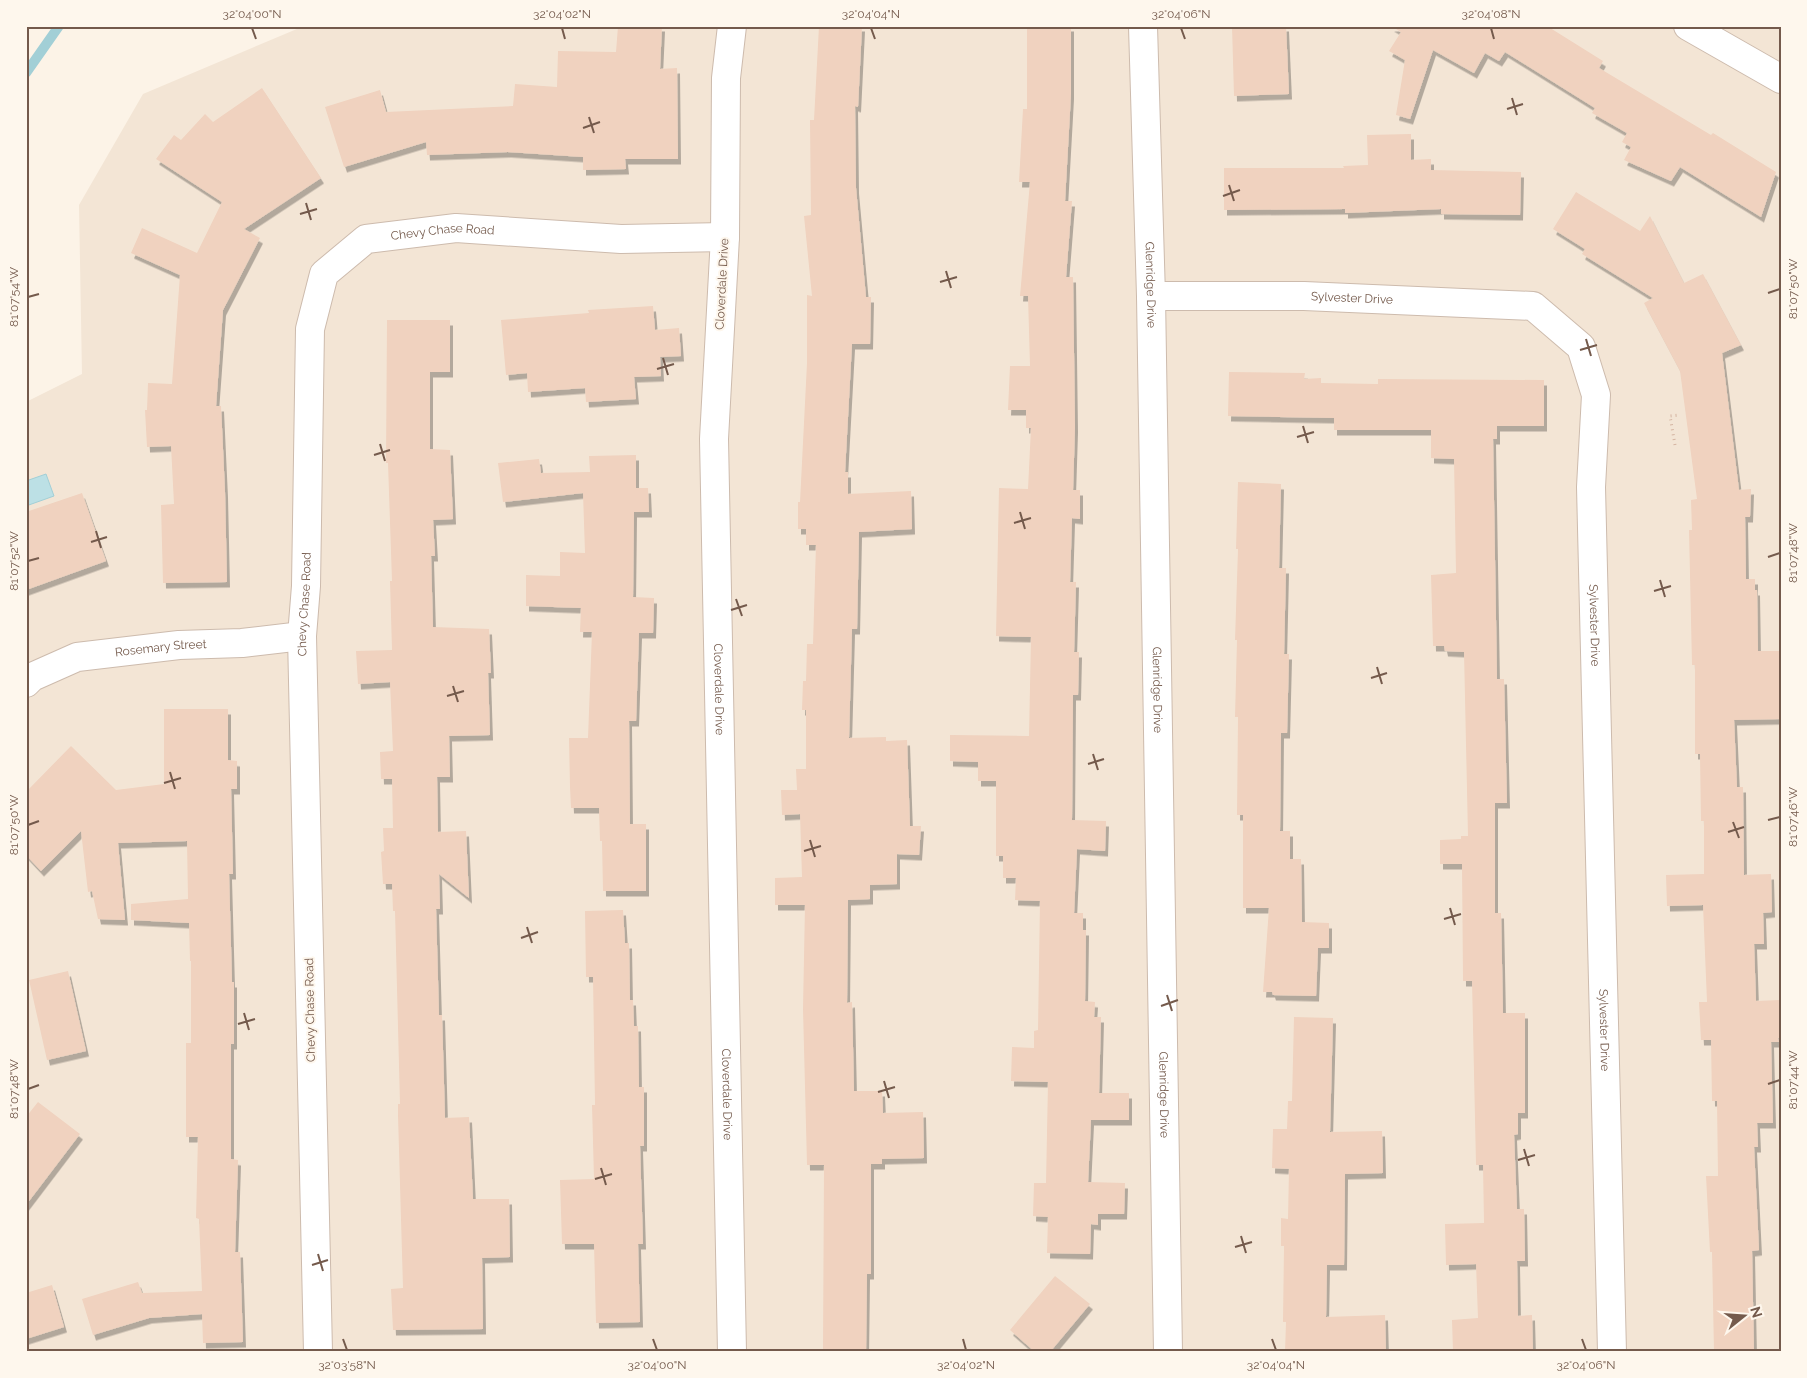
<svg xmlns="http://www.w3.org/2000/svg" width="1807" height="1378" font-family="Raleway,sans-serif">
  <defs>
    <filter id="shadow"><feDropShadow dx="3" dy="5.5" stdDeviation="0" flood-color="#0004"/></filter>
  </defs>
  <rect width="100%" height="100%" fill="#fcf3e7"/>
  <!-- residential -->
  <path fill="#f3e5d5" d="M304,26H1781V1352H26V402L82,374L79,205L143,94Z"/>
  <!-- water -->
  <path fill="#bce0e5" stroke="#a2cfd6" d="M46,474L54,496L26,506V481Z"/>
  <g fill="none" stroke-linecap="round" stroke-linejoin="round">
    <!-- stream -->
    <path stroke="#a2cfd6" stroke-width="10" d="M26,73L59,26"/>
  </g>
  <!-- building -->
  <g fill="#f0d2bf" filter="url(#shadow)">
    <path d="M618,26H662L660,69L677,68L678,159H625L626,169L583,170V157L508,152L427,155L426,142L344,167L325,107L380,90L386,112L513,106L515,84L557,87L558,51L616,52Z"/>
    <path d="M819,26H862L858,107L855,106L856,188L866,297H871L870,344H852L845,472H848V494L911,491L912,529L859,532L857,629H852L849,738L886,737V741L907,740L910,826H921L919,855L897,854V884L870,885V899L848,900L847,1003L852,1002L854,1091H882L883,1113L923,1112L924,1158L882,1159V1164H871V1274H867L866,1352H823L824,1165H807L803,1009L805,905H775V878L802,877L800,814L782,815L781,790H797L796,769H806V710H802L803,681H806L807,644H813L816,545H806V529H798V502H800L807,363V295L812,296L804,216L811,215L810,120H814Z"/>
    <path d="M1027,26H1071V94L1065,201H1072L1066,277H1073L1075,427L1073,490H1080V519L1072,518L1070,582H1076L1074,652H1079L1078,695H1073L1072,820L1106,821L1105,851L1077,849L1074,913H1083V930H1086L1085,1001L1095,1002L1094,1017H1101L1099,1093H1129V1120H1091L1088,1182L1125,1183L1124,1214H1098V1225L1091,1224L1090,1254L1047,1253L1048,1217L1033,1216L1034,1183H1046L1048,1082L1011,1081L1012,1047L1034,1048V1031L1038,1030L1040,901L1015,900L1016,878H1003V856H996V781H978V762L950,761V735L1029,736L1031,637L996,636L999,488L1028,489L1031,428H1026V410H1008L1010,366H1030L1028,296H1020L1030,182H1019L1023,109H1027Z"/>
    <path d="M1232,26H1286L1289,94L1234,96Z"/>
    <path d="M1391,26H1547L1603,61L1599,68L1711,135L1713,133L1776,172L1761,217L1680,167L1671,181L1624,160L1631,147L1622,142L1627,133L1592,113L1595,108L1505,52L1499,61L1485,53L1474,73L1433,50L1410,119L1396,115L1405,60L1389,51L1401,32Z"/>
    <path d="M262,88L321,178L244,229L260,238L223,310L216,406H221L225,492L227,582L163,583L161,505L174,504L171,446L147,447L145,410H147L148,383L172,384L180,275L131,253L142,228L197,253L222,202L156,159L174,135L181,140L205,114L213,122Z"/>
    <path d="M1411,134V160L1431,159V170L1521,172L1520,215L1441,214V209L1345,213V209L1224,210V168H1344L1343,166L1368,165L1367,135Z"/>
    <path d="M1576,192L1640,231L1650,216L1684,283L1703,274L1741,345L1722,353L1739,490L1751,489L1750,517H1745L1746,579H1755V590H1757L1758,651H1781V719L1734,720L1737,787H1743L1744,875L1771,874L1772,912L1763,913L1764,944H1754L1756,1001L1781,1000V1038H1778L1779,1042H1771L1773,1123H1757L1758,1147H1754L1759,1250L1752,1251L1754,1352H1714L1712,1252H1710L1706,1176H1718L1717,1101H1712L1711,1040H1701L1699,1002H1707L1703,905L1667,906L1666,875L1704,874V821H1701L1700,754H1695V665H1692L1689,530H1692L1691,500L1697,499L1680,371L1644,303L1653,298L1582,254L1585,249L1553,229Z"/>
    <path d="M653,306L655,330L679,328L681,356L660,357L661,376L634,377L636,399L586,402L585,388L528,392L527,373L506,375L501,320L589,313L588,310Z"/>
    <path d="M387,320H450V372H430V449L450,450L453,519L433,520L435,556H431L433,627L489,629L491,673H488L490,735L449,736L450,777H437L438,832L466,831L469,898L439,874L440,909H436L439,1015H442L445,1118L469,1117L473,1199H509L510,1257L482,1258L483,1329L393,1330L391,1289L403,1288L398,1115V1104H400L395,911H393L392,884H383L381,852L384,851L383,828H393L392,779H381L380,752L393,751L390,682L358,684L356,651L392,650L390,581H392L388,463H386Z"/>
    <path d="M1229,372L1305,373L1304,379L1321,378V383L1378,384V379L1544,380V426H1497V439H1493L1497,679H1504L1507,803H1495V913H1501L1503,1013H1525V1113H1518V1134L1514,1135L1517,1209H1524L1525,1261H1517L1518,1316L1532,1315L1533,1352H1453L1452,1320L1478,1318L1476,1264L1446,1265L1445,1224L1484,1223L1483,1165H1476L1472,981H1463L1462,864H1440V840L1461,839V836H1468L1464,652L1445,651L1444,646H1433L1431,575L1456,573L1454,459L1431,458V430H1334V418L1228,416Z"/>
    <path d="M636,455V488H648L649,512H634L633,597L654,598L653,633H639L636,721H629L630,824H646V891H603L602,841H600L599,808H571L570,787L569,738H588L592,632H580L581,608L526,606V575L560,576V552L585,553L583,493L503,502L498,463L539,459L541,473L590,472L589,456Z"/>
    <path d="M1238,482L1281,484L1279,568H1286L1284,654H1289L1287,733H1281L1280,831H1290V859H1301L1302,922L1329,923V948H1318L1316,996L1273,995L1272,992H1263L1269,908H1243V815H1237L1238,717H1235L1237,640H1235L1238,549H1236Z"/>
    <path d="M82,493L106,561L26,590V512Z"/>
    <path d="M164,709H228V760L237,761V789H231L233,874H229L232,982H234V1044H231V1159L238,1160L235,1252H240L243,1342L203,1343L202,1314L149,1318L93,1335L82,1299L138,1282L142,1293L202,1291L199,1219L196,1218L198,1137H186V1043H191V961H190L189,923L131,920V904L188,899L187,841L118,843L125,920L98,919L92,891L88,892L81,831L41,871L26,855V792L71,746L116,790L164,784Z"/>
    <path d="M623,910L625,943H629L630,1000H633L634,1026H638L639,1087H644V1146H640L643,1244H638L640,1322L596,1323L594,1244H562L560,1180L594,1179L592,1105H595L593,977H586L585,911Z"/>
    <path d="M68,971L86,1051L47,1060L29,980Z"/>
    <path d="M1294,1017L1333,1018L1330,1132L1382,1131L1383,1173L1345,1174L1344,1265H1327L1326,1317L1385,1315L1386,1352H1285L1286,1322H1283L1284,1246H1281V1218L1288,1219L1289,1169L1272,1168L1273,1129H1287L1288,1101H1292Z"/>
    <path d="M38,1102L80,1134L26,1205V1117Z"/>
    <path d="M1055,1276L1090,1304L1050,1352H1035L1010,1330Z"/>
    <path d="M52,1285L64,1327L26,1339V1293Z"/>
  </g>
  <g fill="none" stroke-linecap="round" stroke-linejoin="round">
    <!-- street casing -->
    <g stroke="#cdbbad" stroke-width="30">
      <g id="street">
        <path id="s1" d="M732,26L726,78L725,237L714,439L732,1352"/>
        <path id="s2" d="M1143,26L1151,296L1168,1352"/>
        <path d="M1688,26L1781,79"/>
        <path id="s3" d="M1151,296H1304L1533,306L1581,347L1596,395L1591,487L1612,1352"/>
        <path id="s4" d="M26,683L32,677L77,657L179,645L242,643L302,636"/>
        <path id="s5" d="M318,1352L302,636L306,586L310,329L324,274L366,239L456,228L621,239L725,237"/>
      </g>
    </g>
    <!-- path -->
    <path stroke="#d5b5a2" stroke-width="3" stroke-dasharray="1 4" stroke-linecap="butt" d="M1675,445L1670,416L1680,415"/>
    <!-- street -->
    <use href="#street" stroke="#fff" stroke-width="28"/>
  </g>
  <!-- ticks -->
  <path fill="none" stroke="#745a4c" stroke-width="2" d="M252,28L256,39M562,28L565,39M871,28L875,39M1181,28L1185,39M1491,28L1494,39M1512,98L1517,115M1507,109L1523,104M589,117L594,133M583,128L600,122M1229,185L1234,201M1223,196L1240,190M306,203L311,220M300,214L317,209M946,271L951,288M940,282L957,277M1768,293L1780,289M28,297L39,294M1586,339L1591,356M1580,350L1597,345M663,358L668,375M657,369L674,364M1303,426L1308,443M1297,437L1314,432M380,444L385,461M374,455L390,450M1020,512L1025,529M1014,523L1031,518M96,531L101,548M91,542L107,537M1768,557L1780,553M28,561L39,558M1660,580L1665,597M1654,591L1671,586M736,599L742,616M731,610L747,605M1377,667L1382,684M1371,678L1387,673M453,686L458,702M447,696L464,691M1093,754L1098,770M1088,764L1104,759M170,772L175,789M164,783L181,778M1768,820L1780,817M1733,822L1739,838M28,825L39,821M1728,832L1744,827M810,840L815,857M804,851L821,846M1450,908L1455,925M1444,919L1461,914M527,927L532,943M521,938L538,932M1167,995L1172,1011M1161,1006L1178,1000M244,1013L249,1030M238,1024L255,1019M884,1081L889,1098M1768,1084L1780,1080M28,1089L39,1085M878,1092L895,1087M1524,1149L1529,1166M1518,1160L1535,1155M601,1168L606,1185M595,1179L612,1174M1241,1236L1246,1253M1235,1247L1252,1242M318,1254L323,1271M312,1265L328,1260M343,1339L347,1350M653,1339L657,1350M963,1339L966,1350M1272,1339L1276,1350M1582,1339L1586,1350"/>
  <g text-anchor="middle" stroke-width="4" stroke-linejoin="round" paint-order="stroke">
    <!-- street labels -->
    <g font-size="12" fill="#745a4c" stroke="#fef7ed">
      <text dy="4" stroke="none"><textPath href="#s5" startOffset="1212">Chevy Chase Road</textPath></text>
      <text transform="translate(722 284) rotate(-87)" y="4">Cloverdale Drive</text>
      <text dy="4" stroke="none"><textPath href="#s2" startOffset="259">Glenridge Drive</textPath></text>
      <text dy="4" stroke="none"><textPath href="#s3" startOffset="201">Sylvester Drive</textPath></text>
      <text dy="4" stroke="none"><textPath href="#s5" startOffset="748">Chevy Chase Road</textPath></text>
      <text dy="4" stroke="none"><textPath href="#s3" startOffset="726">Sylvester Drive</textPath></text>
      <text dy="4" stroke="none"><textPath href="#s4" startOffset="142">Rosemary Street</textPath></text>
      <text dy="4" stroke="none"><textPath href="#s1" startOffset="664">Cloverdale Drive</textPath></text>
      <text dy="4" stroke="none"><textPath href="#s2" startOffset="664">Glenridge Drive</textPath></text>
      <text transform="translate(310 1010) rotate(-91)" y="4">Chevy Chase Road</text>
      <text dy="4" stroke="none"><textPath href="#s3" startOffset="1131">Sylvester Drive</textPath></text>
      <text dy="4" stroke="none"><textPath href="#s1" startOffset="1069">Cloverdale Drive</textPath></text>
      <text dy="4" stroke="none"><textPath href="#s2" startOffset="1069">Glenridge Drive</textPath></text>
    </g>
  </g>
  <!-- border -->
  <rect width="1807" height="1378" fill="none" stroke="#fef7ed" stroke-width="55"/>
  <!-- north arrow -->
  <g transform="translate(1744 1316) rotate(73)" stroke="#fef7ed" stroke-width="4" paint-order="stroke">
  <path d="M0-4L9 19L0 12L-9 19Z" fill="#745a4c"/>
  <text y="-8" font-size="14" font-weight="bold" text-anchor="middle" fill="#745a4c">N</text>
  </g>
  <rect x="28" y="28" width="1752" height="1322" fill="none" stroke="#745a4c" stroke-width="2"/>
  <g font-size="12" text-anchor="middle" fill="#745a4c">
    <text x="252" y="18">32°04'00"N</text>
    <text x="562" y="18">32°04'02"N</text>
    <text x="871" y="18">32°04'04"N</text>
    <text x="1181" y="18">32°04'06"N</text>
    <text x="1491" y="18">32°04'08"N</text>
    <text transform="translate(1793 289) rotate(-90)" y="4">81°07'50"W</text>
    <text transform="translate(14 297) rotate(-90)" y="4">81°07'54"W</text>
    <text transform="translate(1793 553) rotate(-90)" y="4">81°07'48"W</text>
    <text transform="translate(14 561) rotate(-90)" y="4">81°07'52"W</text>
    <text transform="translate(1793 817) rotate(-90)" y="4">81°07'46"W</text>
    <text transform="translate(14 825) rotate(-90)" y="4">81°07'50"W</text>
    <text transform="translate(1793 1080) rotate(-90)" y="4">81°07'44"W</text>
    <text transform="translate(14 1089) rotate(-90)" y="4">81°07'48"W</text>
    <text x="347" y="1369">32°03'58"N</text>
    <text x="657" y="1369">32°04'00"N</text>
    <text x="966" y="1369">32°04'02"N</text>
    <text x="1276" y="1369">32°04'04"N</text>
    <text x="1586" y="1369">32°04'06"N</text>
  </g>
</svg>
